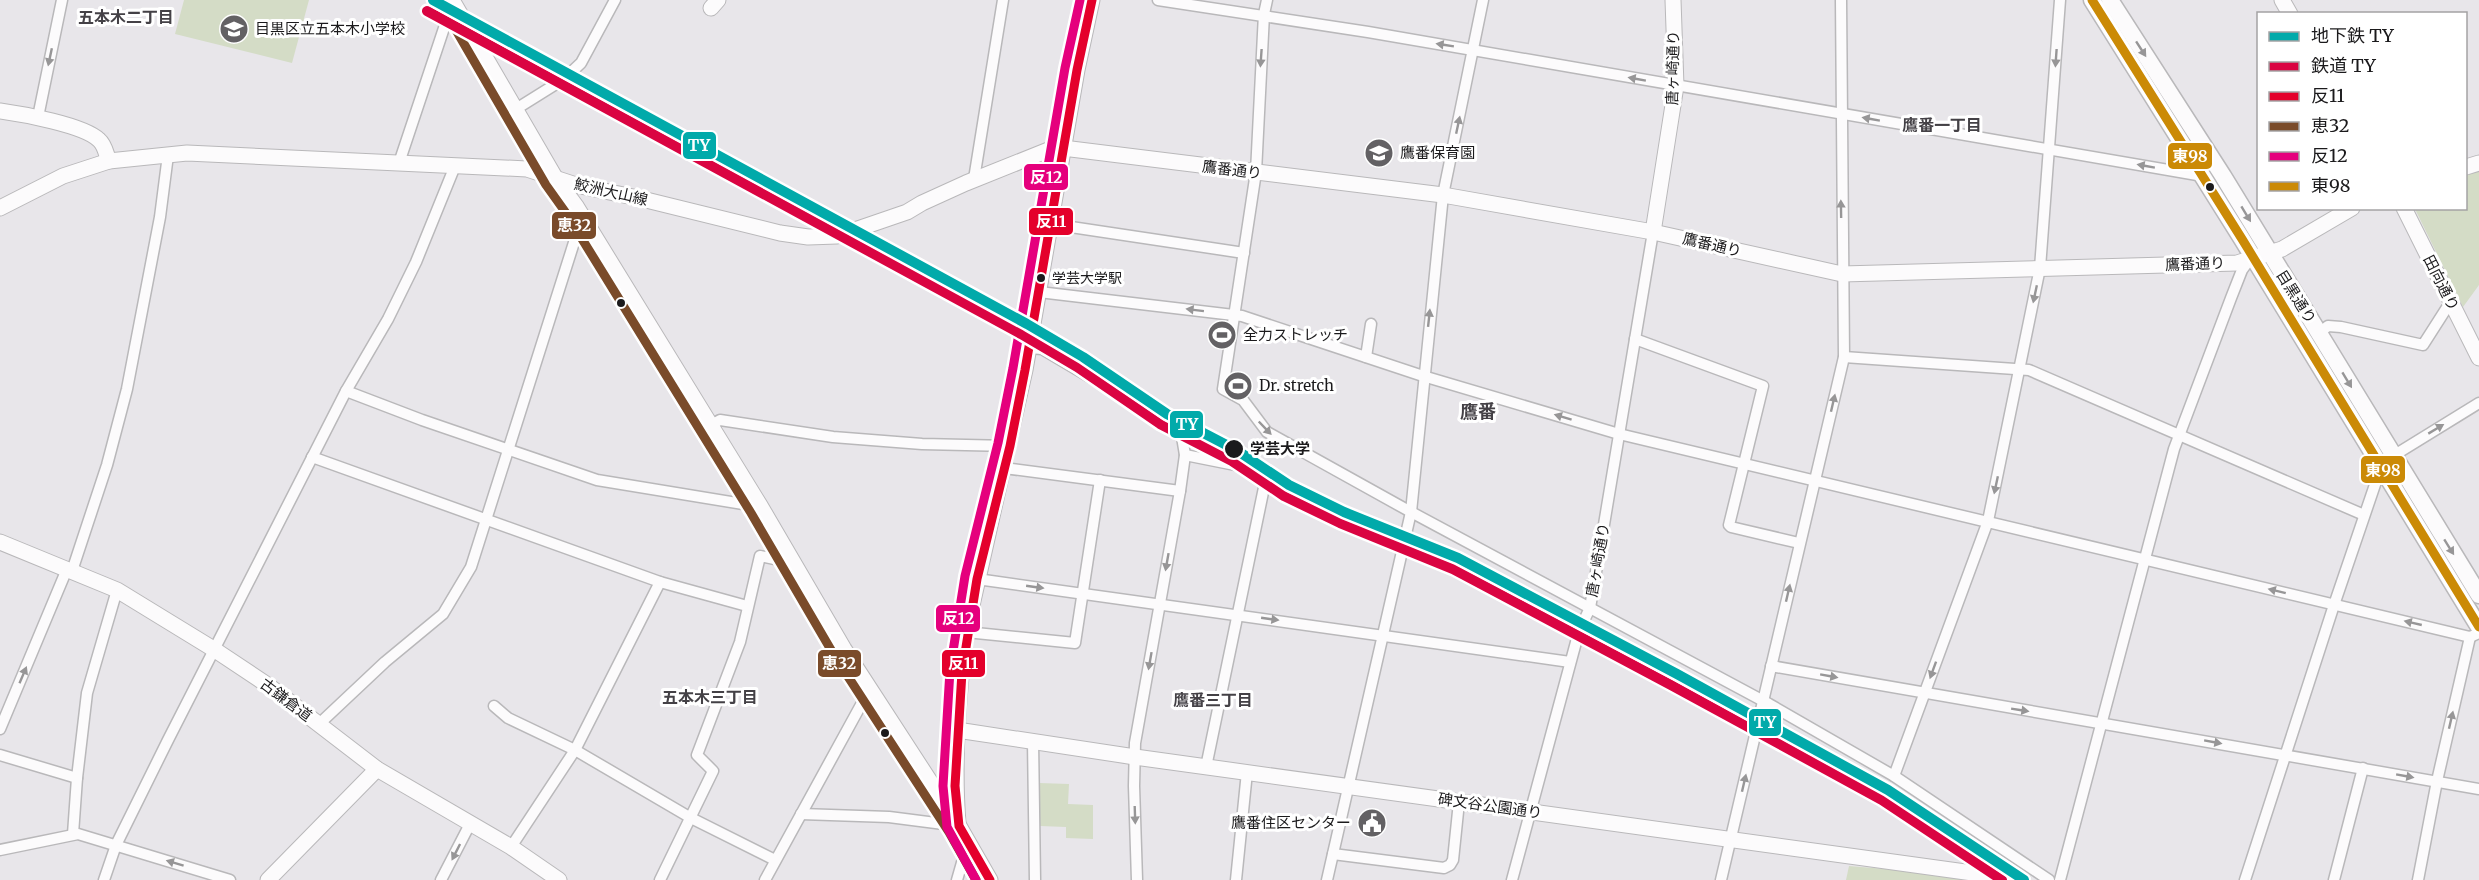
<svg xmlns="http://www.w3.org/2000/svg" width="2479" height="880" font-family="Merriweather,'Noto Sans JP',serif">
  <rect width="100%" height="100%" fill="#e8e6ea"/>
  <!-- green -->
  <g fill="#d4dcc6">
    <path d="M184,0H309L292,63L175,34Z"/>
    <path d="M2479,170V285L2463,307L2415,209L2466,208V174Z"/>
    <path d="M1039,783L1069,784L1068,804L1093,805V839L1066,838V827L1040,826Z"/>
    <path d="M1849,866L2006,879L2007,880H1846Z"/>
  </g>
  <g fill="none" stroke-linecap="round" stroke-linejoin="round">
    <!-- street casing -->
    <g stroke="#b9b8ba" stroke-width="13">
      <g id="street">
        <path d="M1158,0L1368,32L2203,176"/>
        <path d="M1267,0L1264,14L1256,172L1223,389L1243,400L1267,432L1411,512L1769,704L1894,776L2049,880"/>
        <path d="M516,109L564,79L581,63L615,0"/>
        <path d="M38,117L62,0"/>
        <path d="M399,163L447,19L450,14L457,10"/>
        <path d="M974,179L1003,0"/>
        <path d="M1051,224L1244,253"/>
        <path d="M850,233L851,236L1032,333"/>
        <path d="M1039,292L1242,316L1423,376L1619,434L2470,637L2479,633"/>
        <path d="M2319,333L2328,326L2341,327L2423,345L2446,309L2452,305"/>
        <path d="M1635,339L1763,386L1729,525L1731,527L1799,543"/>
        <path d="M1029,348L1042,349L1181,431L1185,455L1180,491L1135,743L1134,786L1137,880"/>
        <path d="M1366,357L1371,324"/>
        <path d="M1844,357L2029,370L2364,515"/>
        <path d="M346,391L422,420L597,480L761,507"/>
        <path d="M711,425L720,420L833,437L922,444L1010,446"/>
        <path d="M1185,455L1245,467L1437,559L1572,627L1827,767L1912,815L1982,860L1980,874"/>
        <path d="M2393,456L2479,403"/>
        <path d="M312,457L660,582L747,606"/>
        <path d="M1004,468L1180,491"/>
        <path d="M72,571L107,465L127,389L160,217L168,155"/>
        <path d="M977,579L1570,662"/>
        <path d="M966,632L1075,643L1100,480"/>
        <path d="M1771,666L2479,789"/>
        <path d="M494,706L508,718L575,750L691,818L775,860"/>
        <path d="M318,725L385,662L443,614L471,567L577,233L587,225"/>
        <path d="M0,729L67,569"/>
        <path d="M1033,741L1035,880"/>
        <path d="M0,755L77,778"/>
        <path d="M1206,767L1266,478"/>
        <path d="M1894,776L1988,521L2040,268L2060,0"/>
        <path d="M801,814L889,817L959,826"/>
        <path d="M73,834L77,778L87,693L117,590"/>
        <path d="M511,847L575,750L660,582"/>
        <path d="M0,850L78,834L230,880"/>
        <path d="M1333,854L1444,868L1450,865L1453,860L1459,802"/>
        <path d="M104,880L116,845L168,740L346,391L388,319L416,262L455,166"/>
        <path d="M441,880L470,824"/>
        <path d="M660,880L713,771L697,755L740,642L760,556L779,560L789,556"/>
        <path d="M765,880L862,703L873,693"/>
        <path d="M957,880L963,859L973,851"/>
        <path d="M1236,880L1247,772"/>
        <path d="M1327,880L1411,512L1443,195L1483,0"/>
        <path d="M1512,880L1579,631L1590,608L1653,232"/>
        <path d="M1721,880L1844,357L1841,0"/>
        <path d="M2060,880L2174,449L2231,298L2242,270L2250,259"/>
        <path d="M2245,880L2334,605L2381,467"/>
        <path d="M2334,880L2363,768"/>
        <path d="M2418,880L2437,781L2470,637"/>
      </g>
    </g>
    <!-- secondary casing -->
    <g stroke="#b9b8ba" stroke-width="17">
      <g id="secondary">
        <path d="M452,0L556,179L576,206L761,507L844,649L959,826L990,880"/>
        <path d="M2282,0L2290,14"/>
        <path d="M711,8L718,0"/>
        <path d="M0,111C22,114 84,125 99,140C105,145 106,154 109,161"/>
        <path d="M2466,167L2479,163"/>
        <path d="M0,208L63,176L109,161L187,153L527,169L576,185L638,198L780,233L808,237L837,236L907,212L922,203L966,183L1051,149L1063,148L1443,195L1653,232L1842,274L2237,263L2282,249L2352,208"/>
        <path d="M2404,208L2479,358"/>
        <path d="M1653,232L1676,86L1673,0"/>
        <path d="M0,542L117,590L215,650L269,686L377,769L511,847L559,880"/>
        <path d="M957,730L1135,757L2023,880"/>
        <path d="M958,823C953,760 958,695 966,632L1025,370L1077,70L1092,0"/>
        <path d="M268,880L377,769"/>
      </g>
    </g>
    <!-- primary casing -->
    <g stroke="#b9b8ba" stroke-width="19">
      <g id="primary">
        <path d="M2092,0L2242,239L2479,627"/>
        <path d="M2110,0L2223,176L2479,595"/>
      </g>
    </g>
    <!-- street -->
    <use href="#street" stroke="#fcfbfc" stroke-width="10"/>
    <!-- secondary -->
    <use href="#secondary" stroke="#fcfbfc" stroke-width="15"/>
    <!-- primary -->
    <use href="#primary" stroke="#fcfbfc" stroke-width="16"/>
    <!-- bus-1 casing -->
    <g stroke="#fff" stroke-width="14">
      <path id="bus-1" d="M990,880L959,826L955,786L962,672L977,579L1010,446L1025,370L1077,70L1092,0"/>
    </g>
    <!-- bus-2 casing -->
    <g stroke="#fff" stroke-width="14">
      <path id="bus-2" d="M442,6L546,185L566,213L751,513L834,655L949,832L976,880"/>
    </g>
    <!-- bus-3 casing -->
    <g stroke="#fff" stroke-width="14">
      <path id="bus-3" d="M976,880L947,827L943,786L950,670L965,576L998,443L1013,368L1065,68L1080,0"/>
    </g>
    <!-- bus-4 casing -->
    <g stroke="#fff" stroke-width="14">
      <path id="bus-4" d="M2092,0L2242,239L2479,627"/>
    </g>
    <!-- bus-1 -->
    <use href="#bus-1" stroke="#e4002b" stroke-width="9"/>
    <!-- bus-2 -->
    <use href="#bus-2" stroke="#7a4b2a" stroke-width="9"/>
    <!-- bus-3 -->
    <use href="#bus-3" stroke="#e5007d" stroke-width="9"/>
    <!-- bus-4 -->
    <use href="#bus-4" stroke="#cb8a06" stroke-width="9"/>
    <!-- rail-1 casing -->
    <g stroke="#fff" stroke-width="15">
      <path id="rail-1" d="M427,11L1021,334L1077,367L1160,424L1232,461L1284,496L1340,523L1453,569L1671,685L1882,800L2002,880"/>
    </g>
    <!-- rail-1 -->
    <use href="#rail-1" stroke="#da0442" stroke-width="10"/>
    <!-- metro-1 casing -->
    <g stroke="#fff" stroke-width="15">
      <path id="metro-1" d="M433,0L1027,324L1083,357L1167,414L1238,451L1289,485L1344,512L1458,558L1677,674L1888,790L2024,880"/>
    </g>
    <!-- metro-1 -->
    <use href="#metro-1" stroke="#01aaaa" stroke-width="10"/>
  </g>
  <!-- one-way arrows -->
  <defs><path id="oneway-solid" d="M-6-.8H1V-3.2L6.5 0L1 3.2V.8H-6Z" transform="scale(1.5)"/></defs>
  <g fill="#979697">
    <use href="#oneway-solid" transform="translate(1445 45) rotate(-171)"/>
    <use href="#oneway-solid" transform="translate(2141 49) rotate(57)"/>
    <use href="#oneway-solid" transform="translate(50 57) rotate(102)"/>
    <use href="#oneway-solid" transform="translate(1261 58) rotate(94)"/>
    <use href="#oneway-solid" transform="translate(2056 58) rotate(94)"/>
    <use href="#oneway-solid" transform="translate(1637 79) rotate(-170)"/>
    <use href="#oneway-solid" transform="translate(1871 119) rotate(-170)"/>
    <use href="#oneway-solid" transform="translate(1458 125) rotate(-78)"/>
    <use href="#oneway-solid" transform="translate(2146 166) rotate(-170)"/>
    <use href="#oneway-solid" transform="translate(1841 209) rotate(-91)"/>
    <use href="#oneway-solid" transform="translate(2246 214) rotate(59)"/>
    <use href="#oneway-solid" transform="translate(2035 294) rotate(102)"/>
    <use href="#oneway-solid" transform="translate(1195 310) rotate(-173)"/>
    <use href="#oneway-solid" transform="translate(1429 318) rotate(-84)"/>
    <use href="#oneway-solid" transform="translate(2347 380) rotate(59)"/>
    <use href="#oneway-solid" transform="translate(1833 403) rotate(-77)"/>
    <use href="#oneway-solid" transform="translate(1563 417) rotate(-163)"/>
    <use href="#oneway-solid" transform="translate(1265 428) rotate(46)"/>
    <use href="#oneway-solid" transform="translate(2436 429) rotate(-31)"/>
    <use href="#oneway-solid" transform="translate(1996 485) rotate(102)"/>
    <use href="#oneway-solid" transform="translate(2449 547) rotate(58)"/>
    <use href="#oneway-solid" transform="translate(1167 562) rotate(100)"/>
    <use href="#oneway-solid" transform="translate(1035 587) rotate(8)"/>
    <use href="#oneway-solid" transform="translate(2277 591) rotate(-166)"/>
    <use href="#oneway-solid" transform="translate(1788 593) rotate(-77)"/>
    <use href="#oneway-solid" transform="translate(1270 619) rotate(8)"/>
    <use href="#oneway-solid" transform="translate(2413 623) rotate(-167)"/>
    <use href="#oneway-solid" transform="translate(1150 661) rotate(100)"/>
    <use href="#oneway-solid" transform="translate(1933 670) rotate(110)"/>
    <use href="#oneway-solid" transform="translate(23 675) rotate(-67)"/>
    <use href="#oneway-solid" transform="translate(1829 676) rotate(10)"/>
    <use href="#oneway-solid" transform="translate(2020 710) rotate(9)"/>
    <use href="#oneway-solid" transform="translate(2451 720) rotate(-77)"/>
    <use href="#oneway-solid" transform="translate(2213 742) rotate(10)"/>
    <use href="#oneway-solid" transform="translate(2405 776) rotate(10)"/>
    <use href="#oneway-solid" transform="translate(1744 783) rotate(-77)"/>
    <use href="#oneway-solid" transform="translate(1135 815) rotate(88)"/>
    <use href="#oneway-solid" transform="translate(456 852) rotate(117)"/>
    <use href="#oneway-solid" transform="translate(175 863) rotate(-163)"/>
  </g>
  <!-- icons -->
  <defs>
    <g id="school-disc" transform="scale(1.5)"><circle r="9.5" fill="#636164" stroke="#fff"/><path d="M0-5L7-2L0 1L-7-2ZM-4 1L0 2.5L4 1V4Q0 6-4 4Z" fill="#fff"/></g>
    <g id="stadium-disc" transform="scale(1.5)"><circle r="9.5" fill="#636164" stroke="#fff"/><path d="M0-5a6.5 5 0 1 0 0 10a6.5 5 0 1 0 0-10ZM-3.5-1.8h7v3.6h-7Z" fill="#fff"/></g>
    <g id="civic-disc" transform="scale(1.5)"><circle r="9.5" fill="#636164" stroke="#fff"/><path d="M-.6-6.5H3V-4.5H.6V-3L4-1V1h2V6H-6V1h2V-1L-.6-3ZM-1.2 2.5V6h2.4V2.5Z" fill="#fff"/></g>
  </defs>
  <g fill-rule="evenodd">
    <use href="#school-disc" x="234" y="29"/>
    <use href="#school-disc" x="1379" y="153"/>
    <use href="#stadium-disc" x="1222" y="335"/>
    <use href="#stadium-disc" x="1238" y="386"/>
    <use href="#civic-disc" x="1372" y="823"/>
  </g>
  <!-- markers -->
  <g fill="#1b1a1c" stroke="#fff" stroke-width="2">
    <circle cx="2210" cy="187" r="5"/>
    <circle cx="1041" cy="278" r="5"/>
    <circle cx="621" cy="303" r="5"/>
    <circle cx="1234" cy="449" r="10"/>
    <circle cx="885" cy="733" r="5"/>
  </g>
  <g text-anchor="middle" stroke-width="6" stroke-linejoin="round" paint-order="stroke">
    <!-- bus labels -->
    <g font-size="14" fill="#1b1a1c" stroke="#fff" text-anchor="start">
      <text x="1052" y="283">学芸大学駅</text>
    </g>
    <!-- poi labels -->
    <g font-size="15" fill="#1b1a1c" stroke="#fff" text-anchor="start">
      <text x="255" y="34">目黒区立五本木小学校</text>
      <text x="1400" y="158">鷹番保育園</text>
      <text x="1243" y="340">全力ストレッチ</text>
      <text x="1259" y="391">Dr. stretch</text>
      <text x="1351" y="828" text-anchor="end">鷹番住区センター</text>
    </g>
    <!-- street labels -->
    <g font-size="15" fill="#1b1a1c" stroke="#fff">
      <text transform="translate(1673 68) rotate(-89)" y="5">唐ヶ崎通り</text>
      <text transform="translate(1232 170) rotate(7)" y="5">鷹番通り</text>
      <text transform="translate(611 192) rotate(13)" y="5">鮫洲大山線</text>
      <text transform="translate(1712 245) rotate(13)" y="5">鷹番通り</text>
      <text transform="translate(2195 264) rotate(-2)" y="5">鷹番通り</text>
      <text transform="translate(2441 283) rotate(63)" y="5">田向通り</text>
      <text transform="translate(2296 297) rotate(58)" y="5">目黒通り</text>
      <text transform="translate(1598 560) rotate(-80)" y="5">唐ヶ崎通り</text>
      <text transform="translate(286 700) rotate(37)" y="5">古鎌倉道</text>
      <text transform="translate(1490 806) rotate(8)" y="5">碑文谷公園通り</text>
    </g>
    <!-- stop labels -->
    <g font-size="15" font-weight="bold" fill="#1b1a1c" stroke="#fff" text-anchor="start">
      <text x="1250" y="454">学芸大学</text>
    </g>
    <!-- neighbourhood labels -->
    <g font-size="16" font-weight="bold" fill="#444146" stroke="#fff">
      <text x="126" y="23">五本木二丁目</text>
      <text x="1942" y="131">鷹番一丁目</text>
      <text x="710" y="703">五本木三丁目</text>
      <text x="1213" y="706">鷹番三丁目</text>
    </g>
    <!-- quarter labels -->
    <g font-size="18" font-weight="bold" fill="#444146" stroke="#fff">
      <text x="1478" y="418">鷹番</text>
    </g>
  </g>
  <g stroke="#fff" stroke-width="2">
    <rect x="682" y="131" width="35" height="29" rx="6" fill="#01aaaa"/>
    <rect x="2167" y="142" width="46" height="28" rx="6" fill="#cb8a06"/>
    <rect x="1023" y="163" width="46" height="28" rx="6" fill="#e5007d"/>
    <rect x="1028" y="207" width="46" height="29" rx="6" fill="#e4002b"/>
    <rect x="551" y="211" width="46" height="29" rx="6" fill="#7a4b2a"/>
    <rect x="1169" y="410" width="35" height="29" rx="6" fill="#01aaaa"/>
    <rect x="2360" y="455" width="46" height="29" rx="6" fill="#cb8a06"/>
    <rect x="935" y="604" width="46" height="29" rx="6" fill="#e5007d"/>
    <rect x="817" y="649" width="45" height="29" rx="6" fill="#7a4b2a"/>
    <rect x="941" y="649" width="45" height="29" rx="6" fill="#e4002b"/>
    <rect x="1748" y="708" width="34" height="29" rx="6" fill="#01aaaa"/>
  </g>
  <g font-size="16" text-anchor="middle" font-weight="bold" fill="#fff">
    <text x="699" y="151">TY</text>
    <text x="2190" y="162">東98</text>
    <text x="1046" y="183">反12</text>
    <text x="1051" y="227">反11</text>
    <text x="574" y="231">恵32</text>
    <text x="1187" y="430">TY</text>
    <text x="2383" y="476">東98</text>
    <text x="958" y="624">反12</text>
    <text x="839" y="669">恵32</text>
    <text x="963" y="669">反11</text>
    <text x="1765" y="728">TY</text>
  </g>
  <!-- legend -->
  <rect x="2257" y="12" width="210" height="198" fill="#ffffff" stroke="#a4a3a4" stroke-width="1.5"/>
  <rect x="2269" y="32" width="30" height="9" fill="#01aaaa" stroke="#a4a3a4" stroke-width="1.5"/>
  <text x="2311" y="42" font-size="18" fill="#1b1a1c">地下鉄 TY</text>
  <rect x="2269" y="62" width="30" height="9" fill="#da0442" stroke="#a4a3a4" stroke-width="1.5"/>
  <text x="2311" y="72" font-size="18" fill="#1b1a1c">鉄道 TY</text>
  <rect x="2269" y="92" width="30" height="9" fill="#e4002b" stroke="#a4a3a4" stroke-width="1.5"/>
  <text x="2311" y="102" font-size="18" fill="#1b1a1c">反11</text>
  <rect x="2269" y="122" width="30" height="9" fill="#7a4b2a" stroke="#a4a3a4" stroke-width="1.5"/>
  <text x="2311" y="132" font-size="18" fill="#1b1a1c">恵32</text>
  <rect x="2269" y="152" width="30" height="9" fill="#e5007d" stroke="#a4a3a4" stroke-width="1.5"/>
  <text x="2311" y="162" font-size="18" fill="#1b1a1c">反12</text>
  <rect x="2269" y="182" width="30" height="9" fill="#cb8a06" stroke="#a4a3a4" stroke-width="1.5"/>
  <text x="2311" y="192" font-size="18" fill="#1b1a1c">東98</text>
</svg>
